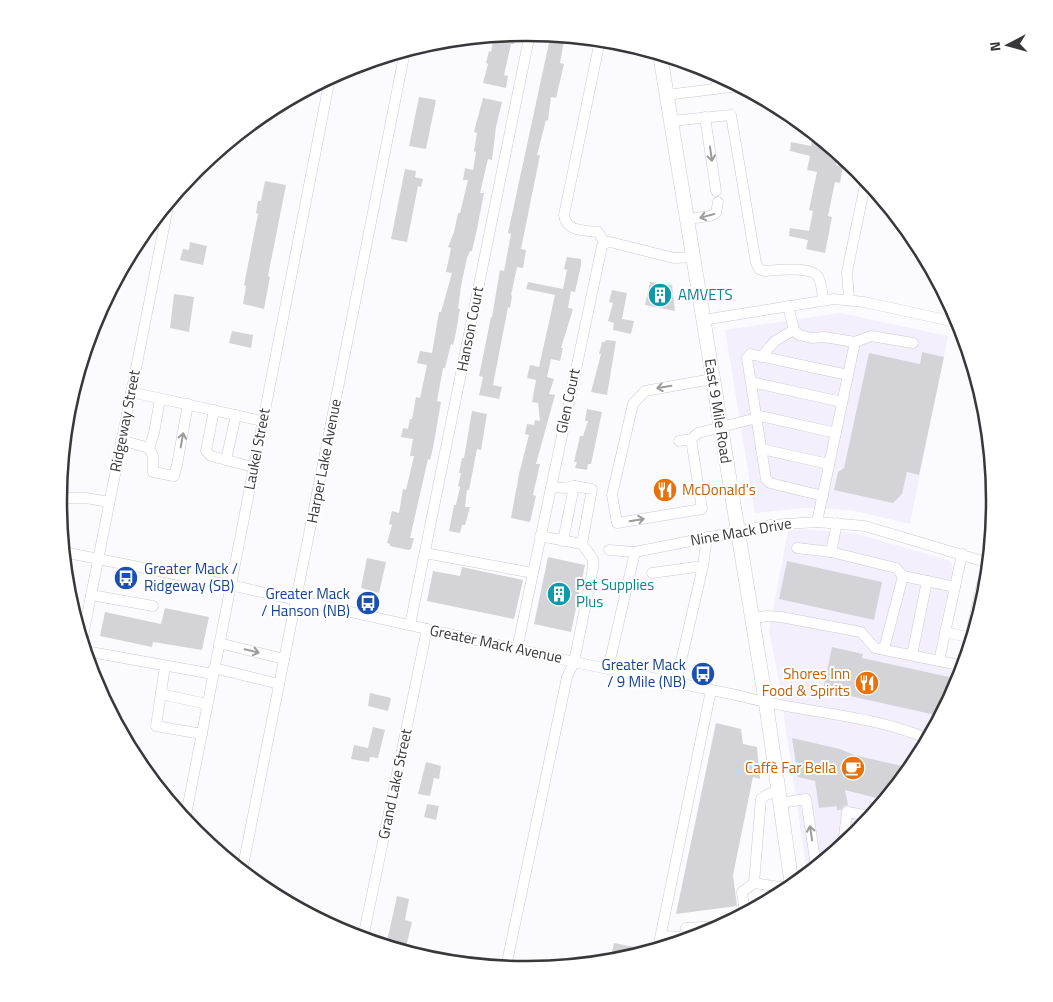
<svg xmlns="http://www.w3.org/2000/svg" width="1053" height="1002" font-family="'Titillium Web',sans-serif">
  <rect width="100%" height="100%" fill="#fbfbff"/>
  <!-- commercial -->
  <g fill="#f3effd">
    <path d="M840,313L948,336L910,524L850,510L805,508L755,513L725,330Z"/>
    <path d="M801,529L854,533L948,560L953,566L932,665L962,672L959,681L916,762L858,832L807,874L779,682L769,630L788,531Z"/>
  </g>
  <!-- building -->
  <g fill="#d4d4d8">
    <path d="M516,34L514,44H511L504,75L508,76L506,88L483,83L488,64L486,63L489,51L491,52L494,36Z"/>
    <path d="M550,38L564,41L560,63L564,64L556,98L551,97L548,121L546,120L537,155H540L521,249L526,250L523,268L517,267L511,295L512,296L510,308L508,307L493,385L502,387L499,399L479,395L483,377L479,376L491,317H492L500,270L504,271L511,234L508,233Z"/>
    <path d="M419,97L436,100L426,149L409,146Z"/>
    <path d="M483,98L502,102L496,127L492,160L488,159L480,193H484L477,229L472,251H470L467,258L461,286L458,309H460L456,332L453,345L451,344L445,368H443L437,401L441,402L433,448L430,460L428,459L410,538H414L411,549L408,550L390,546V544L387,543L392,525L389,524L392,511L399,513L403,489L406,490L414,456H410L413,439L401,437L403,428L408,429L410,419H412L416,397L420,398L427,365L417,363L420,351L432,353L439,312H441L452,273L446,272L451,248L448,247L454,232L458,213H460L468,180H463L465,168L473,170L476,152L474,151L477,133L474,132Z"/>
    <path d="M812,138L821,140L839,154L836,165L843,166L840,183L835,182L828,216L832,217L825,253L806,249L808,240L789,236L790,228L809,231L813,211L809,210L817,172L807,170L810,156L790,151L791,142L811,146Z"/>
    <path d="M405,169L416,171L415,177L423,179L421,187L418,186L407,242L391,239Z"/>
    <path d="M265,181L286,185L268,276L270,277L264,309L243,304L246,286L244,285L258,214L256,213L258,201H261Z"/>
    <path d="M190,242L207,246L203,265L180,260L183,249L189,250Z"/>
    <path d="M567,257L581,259V265L575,292L571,291L568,308L573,309L561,348H563L560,361L551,359L547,377L554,379L549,394L555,395L536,464H540L533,495L536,496L530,522L511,518L519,474L529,435L525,434L527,424L534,425L535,420L540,421L538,403L532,402L536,380L527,378L530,365L539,367L555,295L526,289L528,282L563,289L567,270L564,269Z"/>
    <path d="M650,282L672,285L675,311L645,305Z"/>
    <path d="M612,290L627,293L622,319L634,321L631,334L613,330L614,323L608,321L613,303L609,302Z"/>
    <path d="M174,294L194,297L189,332L170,328Z"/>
    <path d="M232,331L253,335L251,348L229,343Z"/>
    <path d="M606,340L616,341L607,395L591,392L601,354H599L602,342H605Z"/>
    <path d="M922,352L944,357L919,475L907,472L902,494L893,503L834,490L838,472L844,468L869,353L920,364Z"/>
    <path d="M587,409L602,412L591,464H588L587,470L575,468L577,462H574L580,436H583L588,421H585Z"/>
    <path d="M472,411L487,414L481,450L477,449L469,490H467L465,507H470L465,525H462L460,533L449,531L454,505H456L460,487L458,486L461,473H459L462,458H464Z"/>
    <path d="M548,557L585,565L571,632L534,624Z"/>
    <path d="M367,558L386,562L379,593L361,588Z"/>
    <path d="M787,561L882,582L874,620L779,599Z"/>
    <path d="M462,567L523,580L514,619L427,601L433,571L460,576Z"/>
    <path d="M165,608L209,617L202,650L153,642L152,647L100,636L105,612L161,624Z"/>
    <path d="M832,647L863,654L862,658L954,678L949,699L940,716L823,690Z"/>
    <path d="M370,693L391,698L388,711L368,706Z"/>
    <path d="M716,723L741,729L743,744L757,747L760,779L753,777L733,875L737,906L676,914Z"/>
    <path d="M373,727L385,730L378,758L370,757L369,762L351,759L354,745L368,748Z"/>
    <path d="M792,738L840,749L854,755L910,768L884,800L845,790L848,805L844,806L841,810H837V806L819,808L815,781L798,777Z"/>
    <path d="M426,762L441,766L439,779L434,778L430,796L418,794Z"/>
    <path d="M427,804L439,806L436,820L424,817Z"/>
    <path d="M397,896L409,899L405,920L412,922L405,951L386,946Z"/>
    <path d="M614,943L634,947L632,956L623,959L611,956Z"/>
  </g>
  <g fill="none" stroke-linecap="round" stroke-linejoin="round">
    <!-- minor casing -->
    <g stroke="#cacacf" stroke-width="11">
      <g id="minor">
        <path d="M600,40L564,215C566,232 584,230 598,232L605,243"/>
        <path d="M715,89L720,76"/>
        <path d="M666,95L739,86"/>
        <path d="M705,117L716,191"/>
        <path d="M671,121L731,115L756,263L759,269L765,271C777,270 811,266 818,277C822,283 822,292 823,300"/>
        <path d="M687,219L710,216L716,213L718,202"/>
        <path d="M849,299L847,272L866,180"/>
        <path d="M788,306L794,330L799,335L812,338L824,337L855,342L871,336L913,343"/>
        <path d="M703,320L834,299L864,302L960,323"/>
        <path d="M761,357L775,341L794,330"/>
        <path d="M712,379L645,391L633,404L612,495L617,523L702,509L691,439L698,433L757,418"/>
        <path d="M751,382L842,402"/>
        <path d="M131,392L262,421"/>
        <path d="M214,410L206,451L211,456L253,467"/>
        <path d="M756,415L836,433"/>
        <path d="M121,440L149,448L153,456V472L174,476L177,465L188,404"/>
        <path d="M679,441L691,439"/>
        <path d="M149,448L154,433L160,399"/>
        <path d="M761,449L829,464"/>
        <path d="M226,460L236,415"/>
        <path d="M823,496L770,483L766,479L747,358L750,354L848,375"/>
        <path d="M58,498H86L109,502"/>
        <path d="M817,522L855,342"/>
        <path d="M837,523L831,552L896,568L903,576L955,587"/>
        <path d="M540,536L582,544"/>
        <path d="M563,541L574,486"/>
        <path d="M797,548L831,552"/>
        <path d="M609,550L635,552L771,525L817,522L865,526L989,563"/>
        <path d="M63,552L230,585L574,662L741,696C801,713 871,714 928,739"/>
        <path d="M425,553L533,573"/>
        <path d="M652,573L703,566"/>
        <path d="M91,595L153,606"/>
        <path d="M752,619L766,616L781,617L861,632L875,648L964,666"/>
        <path d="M410,625L530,33"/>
        <path d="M945,632L972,638"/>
        <path d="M970,638L982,584"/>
        <path d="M82,641L169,202"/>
        <path d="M219,643L284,659"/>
        <path d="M517,649L602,246L605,243L610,242L674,258L693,257"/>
        <path d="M884,649L903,576"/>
        <path d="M85,651L213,674"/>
        <path d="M912,655L927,581"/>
        <path d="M939,661L962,554"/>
        <path d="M165,666L156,726L202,734"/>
        <path d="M214,668L279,684"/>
        <path d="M608,669L635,552"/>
        <path d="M676,683L703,566L707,537"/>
        <path d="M161,694L207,704"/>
        <path d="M780,803L806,799L816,866"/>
        <path d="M185,820L330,78"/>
        <path d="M843,845L847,812L871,816"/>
        <path d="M242,871L405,51"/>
        <path d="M754,883L780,887L792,886"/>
        <path d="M745,913L742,892L754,883L761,799L766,795L778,791"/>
        <path d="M661,936L684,937"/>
        <path d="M363,938L427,629"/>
        <path d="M684,941L686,928L720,926"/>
        <path d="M658,948L711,690"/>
        <path d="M506,967L567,677L574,662L593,568V559L582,544L592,489L574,486L565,488L551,487"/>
      </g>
    </g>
    <!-- major casing -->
    <g stroke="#cacacf" stroke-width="15">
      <path id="major" d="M660,54L766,703L792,886"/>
    </g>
    <!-- minor -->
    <use href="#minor" stroke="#fff" stroke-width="10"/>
    <!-- major -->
    <use href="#major" stroke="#fff" stroke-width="14"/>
  </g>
  <!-- one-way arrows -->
  <defs><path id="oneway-shaft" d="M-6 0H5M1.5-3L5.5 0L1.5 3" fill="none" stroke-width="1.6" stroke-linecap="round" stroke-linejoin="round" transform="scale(1.25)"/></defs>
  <g stroke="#9c9c9c">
    <use href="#oneway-shaft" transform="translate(711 154) rotate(82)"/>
    <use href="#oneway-shaft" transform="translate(707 216) rotate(165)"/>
    <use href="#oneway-shaft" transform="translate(664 387) rotate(170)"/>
    <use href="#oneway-shaft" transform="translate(182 440) rotate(-80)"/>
    <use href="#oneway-shaft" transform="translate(637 520) rotate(-10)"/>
    <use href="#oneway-shaft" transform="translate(252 651) rotate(13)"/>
    <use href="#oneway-shaft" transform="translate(811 833) rotate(-99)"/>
  </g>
  <!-- icons -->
  <defs>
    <g id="building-disc" transform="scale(1.25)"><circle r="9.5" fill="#0f9aa8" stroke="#fff"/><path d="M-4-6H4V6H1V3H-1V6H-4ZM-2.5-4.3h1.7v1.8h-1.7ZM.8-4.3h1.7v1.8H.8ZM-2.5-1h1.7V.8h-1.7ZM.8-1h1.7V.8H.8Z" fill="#fff"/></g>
    <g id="restaurant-disc" transform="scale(1.25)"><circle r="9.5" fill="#e8710a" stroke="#fff"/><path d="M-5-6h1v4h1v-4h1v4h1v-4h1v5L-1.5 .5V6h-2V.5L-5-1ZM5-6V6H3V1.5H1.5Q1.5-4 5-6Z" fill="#fff"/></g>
    <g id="bus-disc" transform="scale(1.25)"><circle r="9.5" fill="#1a4fb4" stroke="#fff"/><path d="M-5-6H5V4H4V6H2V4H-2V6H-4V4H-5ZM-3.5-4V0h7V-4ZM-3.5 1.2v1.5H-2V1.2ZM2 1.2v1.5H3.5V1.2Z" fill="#fff"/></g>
    <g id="cafe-disc" transform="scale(1.25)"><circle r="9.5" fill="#e8710a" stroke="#fff"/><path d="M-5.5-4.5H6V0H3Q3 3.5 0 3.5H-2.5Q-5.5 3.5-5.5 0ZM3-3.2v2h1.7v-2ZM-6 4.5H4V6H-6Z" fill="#fff"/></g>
  </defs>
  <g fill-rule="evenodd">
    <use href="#building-disc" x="660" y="295"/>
    <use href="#restaurant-disc" x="665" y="490"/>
    <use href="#bus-disc" x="126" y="578"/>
    <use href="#building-disc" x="559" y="594"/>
    <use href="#bus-disc" x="368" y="603"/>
    <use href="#bus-disc" x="703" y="674"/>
    <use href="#restaurant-disc" x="867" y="683"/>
    <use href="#cafe-disc" x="853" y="768"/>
  </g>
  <g text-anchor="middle" stroke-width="4" stroke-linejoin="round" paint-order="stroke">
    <!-- culture labels -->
    <g font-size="15" fill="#0d838f" stroke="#fff" text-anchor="start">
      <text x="678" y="300">AMVETS</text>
      <text x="576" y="590">Pet Supplies<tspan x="576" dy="17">Plus</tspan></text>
    </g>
    <!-- street labels -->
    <g font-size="15" fill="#38383a" stroke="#fff">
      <text transform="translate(470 329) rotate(-79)" y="5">Hanson Court</text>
      <text transform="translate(568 401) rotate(-78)" y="5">Glen Court</text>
      <text transform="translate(718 411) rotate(81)" y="5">East 9 Mile Road</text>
      <text transform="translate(125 421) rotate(-79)" y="5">Ridgeway Street</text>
      <text transform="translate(257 449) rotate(-79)" y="5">Laukel Street</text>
      <text transform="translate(324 461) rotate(-79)" y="5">Harper Lake Avenue</text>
      <text transform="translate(741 532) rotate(-10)" y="5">Nine Mack Drive</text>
      <text transform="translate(496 644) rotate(12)" y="5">Greater Mack Avenue</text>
      <text transform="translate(395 784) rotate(-78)" y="5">Grand Lake Street</text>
    </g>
    <!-- food labels -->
    <g font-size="15" fill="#c56008" stroke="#fff" text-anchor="end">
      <text x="682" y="495" text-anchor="start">McDonald's</text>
      <text x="850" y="679">Shores Inn<tspan x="850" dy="17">Food &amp; Spirits</tspan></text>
      <text x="836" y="773">Caffè Far Bella</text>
    </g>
    <!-- transit labels -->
    <g font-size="15" fill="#164399" stroke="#fff" text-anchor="end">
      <text x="144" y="574" text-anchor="start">Greater Mack /<tspan x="144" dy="17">Ridgeway (SB)</tspan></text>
      <text x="350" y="599">Greater Mack<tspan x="350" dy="17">/ Hanson (NB)</tspan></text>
      <text x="686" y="670">Greater Mack<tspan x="686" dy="17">/ 9 Mile (NB)</tspan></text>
    </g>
  </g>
  <!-- crop -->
  <path d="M0 0H1053V1002H0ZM526 41H527A459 459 0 0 1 986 500V502A459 459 0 0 1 527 961H526A459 459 0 0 1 67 502V500A459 459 0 0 1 526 41Z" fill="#fff" fill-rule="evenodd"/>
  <path fill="none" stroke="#38383a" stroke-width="2.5" d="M526 41H527A459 459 0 0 1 986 500V502A459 459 0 0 1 527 961H526A459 459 0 0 1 67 502V500A459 459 0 0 1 526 41Z"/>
  <!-- north arrow -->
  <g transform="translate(1008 45) rotate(264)" stroke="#ffffff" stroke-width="4" paint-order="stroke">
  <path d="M0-4L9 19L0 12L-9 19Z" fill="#38383a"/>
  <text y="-8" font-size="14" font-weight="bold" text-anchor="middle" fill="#38383a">N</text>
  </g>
</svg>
